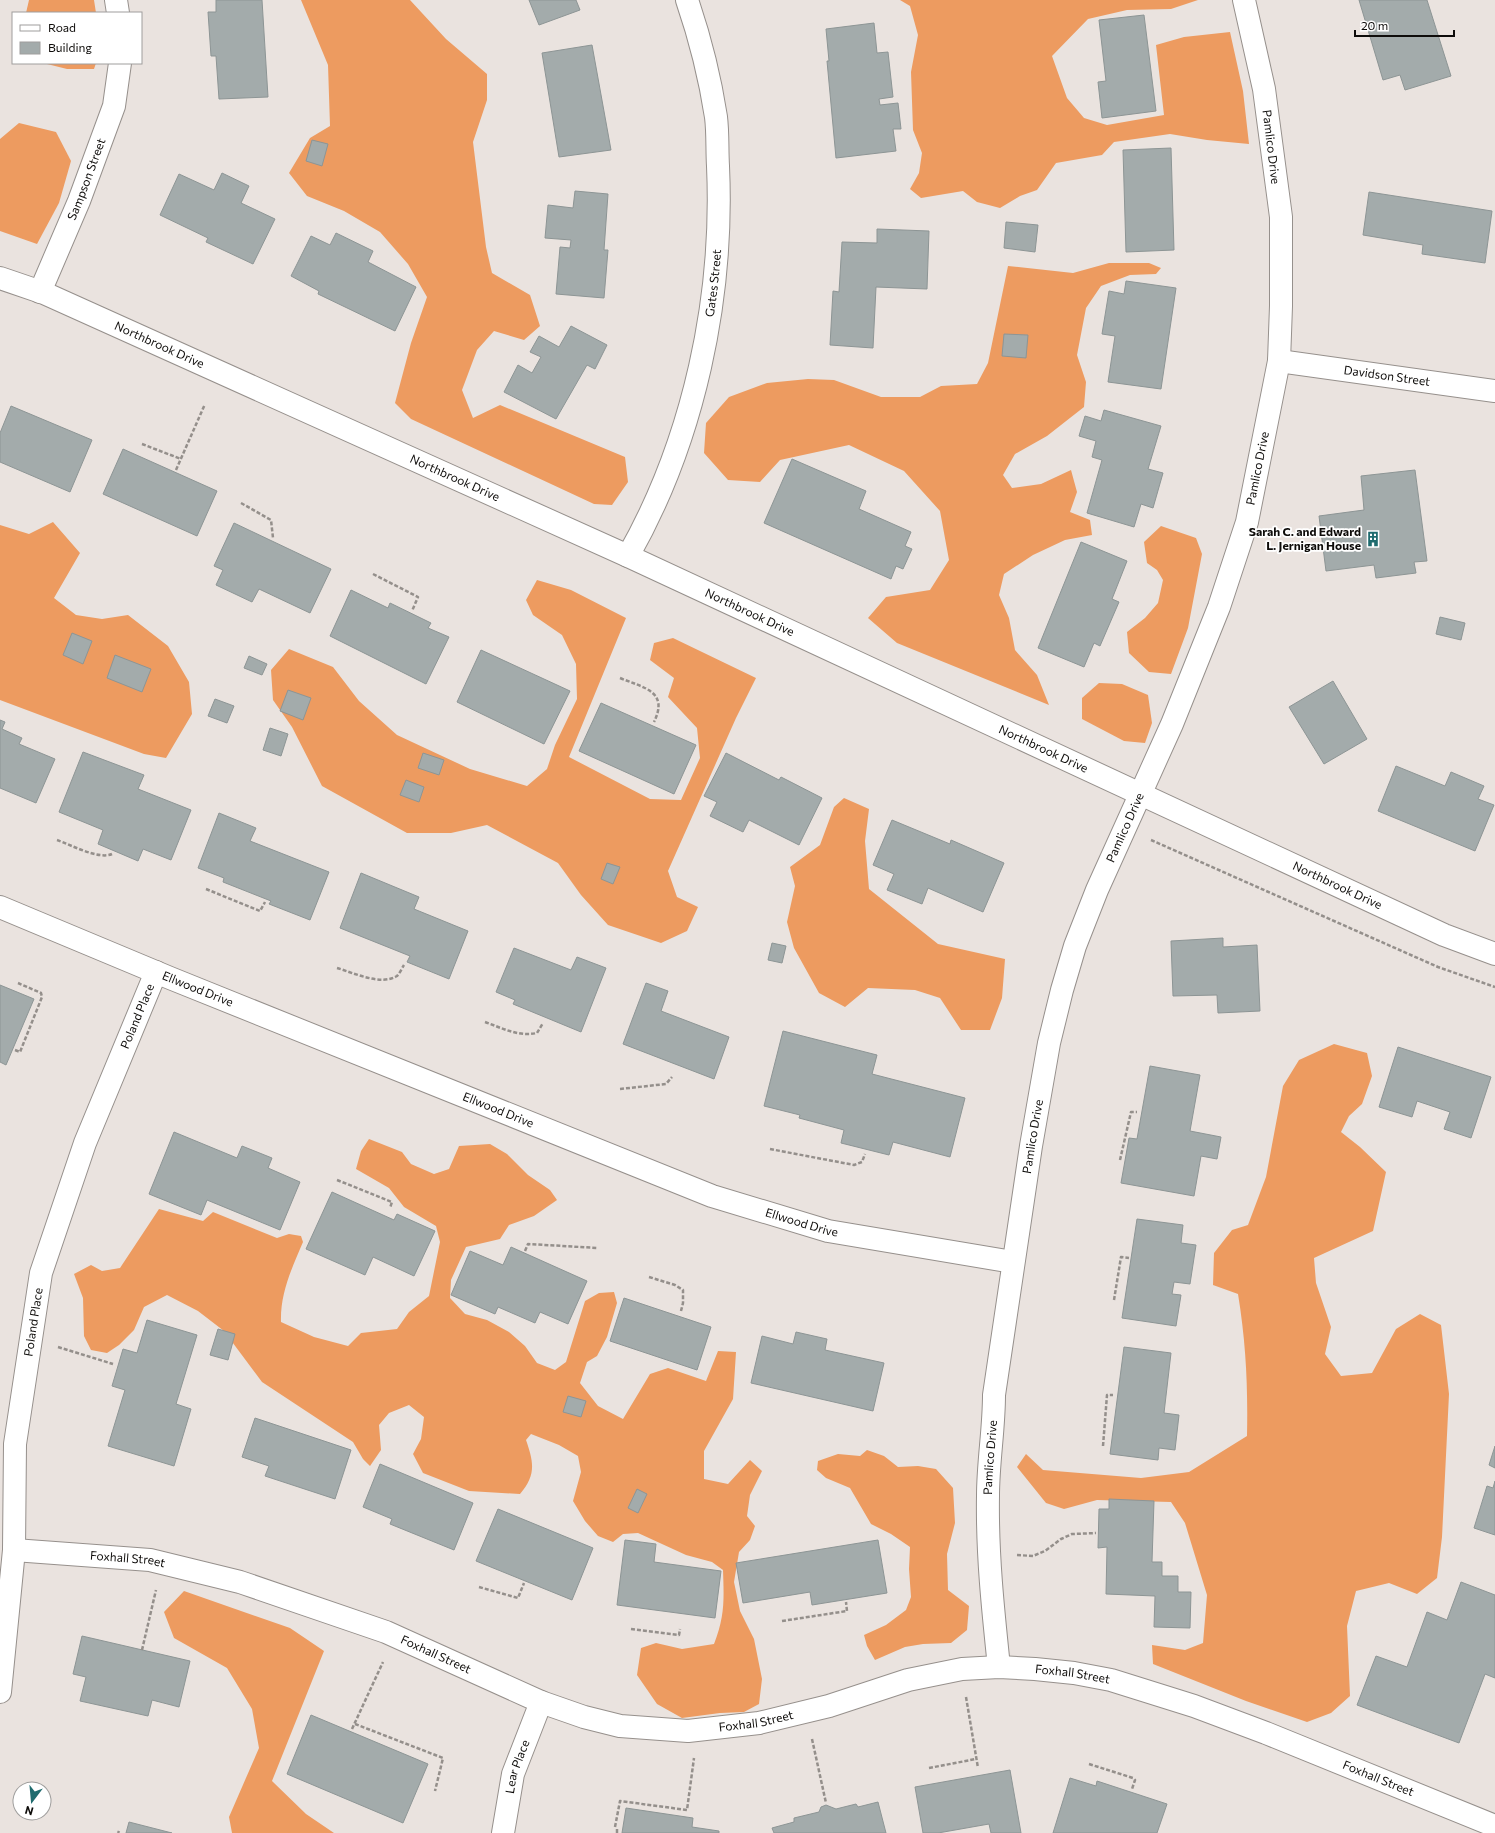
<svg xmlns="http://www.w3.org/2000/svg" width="1495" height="1833" font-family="Commissioner,sans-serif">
  <rect width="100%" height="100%" fill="#eae3df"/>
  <!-- forest -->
  <g fill="#ed9b60">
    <path d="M29,0H94L96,13H26Z"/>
    <path d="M301,0H410L446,39L487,74V100L473,142L486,247L492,273L530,295L540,326L524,340L494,331L477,350L462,390L473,418L500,405L625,457L628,482L612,505L594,504L411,419L395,403L411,343L427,297L408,264L380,232L344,211L307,196L289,173L310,138L330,126L328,65Z"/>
    <path d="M900,0H1198L1171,9L1127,10L1088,19L1052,56L1067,98L1084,118L1107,125L1164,115L1156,45L1184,37L1230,32L1243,91L1249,144L1207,140L1170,134L1114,142L1102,155L1056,163L1037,190L1020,196L1000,208L977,202L963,191L921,198L910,189L919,173L922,153L913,130L911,72L918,35L910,6Z"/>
    <path d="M43,63H96L94,69H67Z"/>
    <path d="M19,123L56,132L71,161L59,203L37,244L0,231V139Z"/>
    <path d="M1109,263H1149L1161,268L1156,274L1130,275L1101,286L1086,308L1077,355L1086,382L1084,407L1047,436L1015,454L1003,475L1012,488L1041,484L1071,470L1077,492L1070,512L1090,520L1092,535L1065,540L1033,555L1004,574L999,595L1009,618L1015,650L1037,675L1049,705L897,643L868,618L886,597L930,590L949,560L940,511L904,471L849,445L780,460L760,482L728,480L704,453L706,423L729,397L767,383L808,379L834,380L881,397H920L941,386L977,384L988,363L1008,266L1073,273Z"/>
    <path d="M53,522L80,553L54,598L76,615L102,619L128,615L168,646L189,682L192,714L166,758L144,754L0,700V525L29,534Z"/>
    <path d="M1161,526L1196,538L1202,554L1188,628L1171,674L1149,672L1129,653L1127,632L1145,618L1158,603L1163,580L1157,570L1147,563L1144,542Z"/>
    <path d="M537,580L571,590L626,618L569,757L650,799L681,800L700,758L697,728L668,697L674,678L650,660L654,643L673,638L756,678L736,718L668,871L677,897L698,907L687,931L661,943L608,925L581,895L558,863L487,825L451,833H407L322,786L292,727L273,700L271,670L289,649L333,667L359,701L397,735L470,769L527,786L547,769L555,745L577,699L576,664L562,635L533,615L526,600Z"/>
    <path d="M1099,683L1122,684L1148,695L1152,723L1145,743L1124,741L1082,719V698Z"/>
    <path d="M844,798L869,809L865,841L869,889L938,944L1005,959L1002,998L990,1030H961L940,998L915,990L868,988L845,1007L819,993L794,948L787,922L795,886L790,867L820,845L834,807Z"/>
    <path d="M1334,1044L1367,1053L1372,1076L1362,1104L1349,1116L1341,1132L1360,1147L1386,1172L1373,1231L1314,1258L1316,1283L1331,1327L1325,1354L1341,1376L1372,1373L1396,1329L1420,1314L1441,1325L1449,1394L1442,1537L1437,1578L1417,1594L1389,1583L1356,1591L1347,1626L1350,1696L1331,1713L1307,1722L1246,1701L1153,1664L1152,1645L1185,1650L1203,1643L1207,1595L1185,1523L1171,1502L1097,1500L1064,1509L1046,1503L1017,1467L1026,1454L1043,1470L1141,1478L1189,1472L1247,1436C1248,1386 1246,1343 1238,1294L1213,1285L1214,1253L1232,1230L1248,1225L1266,1177L1283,1086L1299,1060Z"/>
    <path d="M369,1139L402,1152L411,1164L434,1174L449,1169L459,1146L490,1144L507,1154L528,1175L550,1190L557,1200L534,1216L509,1225L500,1239L466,1247L451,1280L450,1298L465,1314L487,1320L509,1332L525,1346L537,1363L555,1370L566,1362L585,1301L599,1293L614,1292L617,1303L607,1337L597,1356L587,1362L580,1383L598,1406L623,1419L650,1374L668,1368L706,1381L718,1351L736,1352L733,1399L704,1451V1479L728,1484L750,1460L762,1471L750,1495L747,1516L755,1526L750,1540L739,1552L734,1582L740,1611L754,1639L762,1679L759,1704L744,1712L720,1713L682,1718L657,1704L637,1675L641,1648L656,1643L682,1649L714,1644C725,1616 724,1599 723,1570L712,1562L686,1555L638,1533L623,1534L613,1542L598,1536L585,1521L573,1501L581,1472L578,1456L559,1445L531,1434L526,1440C534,1463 536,1475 520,1494L469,1491L423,1473L413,1454L421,1439L424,1417L409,1405L389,1413L379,1425L381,1450L370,1466L363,1459L353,1442L262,1382L224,1331L198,1311L167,1295L144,1307L134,1330L119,1345L107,1353L91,1350L84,1336L83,1298L74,1274L91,1265L102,1271L120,1268L159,1209L203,1221L213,1212L277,1238L289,1234L301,1236L303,1242C292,1268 280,1293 281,1322L314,1337L348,1346L361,1333L397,1329L409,1312L429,1296L440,1242L436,1226L404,1207L389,1188L356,1169L361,1151Z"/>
    <path d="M867,1450L884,1456L898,1467L918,1466L936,1469L953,1488L955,1523L947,1554L948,1590L969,1606L967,1630L951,1643L923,1644L905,1647L875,1660L867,1646L864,1635L886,1625L906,1610L911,1597L909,1569L910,1547L891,1534L871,1524L850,1488L826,1478L817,1470L818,1461L838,1454L860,1456Z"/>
    <path d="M184,1591L290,1628L324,1651L272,1781L306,1814L334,1833H232L229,1817L259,1748L252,1709L227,1668L174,1638L164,1612Z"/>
  </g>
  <!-- building -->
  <g fill="#a3abab" stroke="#8d9595">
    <path d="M216,0H262L268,97L219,99L216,56H211L208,12H216Z"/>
    <path d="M529,0H576L580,10L539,25Z"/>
    <path d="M1359,0H1427L1451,76L1405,90L1400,75L1383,80Z"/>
    <path d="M1144,15L1156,111L1102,118L1098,82L1106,81L1099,20Z"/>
    <path d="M874,23L877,53L888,52L893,97L879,99L880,105L898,103L901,129H893L896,151L836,158L827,61H829L826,29Z"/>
    <path d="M592,45L611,150L559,157L542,53Z"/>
    <path d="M312,140L328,144L322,166L306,161Z"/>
    <path d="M1171,148L1174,250L1126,252L1123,150Z"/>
    <path d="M222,173L249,186L241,203L275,219L253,264L206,242L208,238L160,215L179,174L214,190Z"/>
    <path d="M575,191L608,194L604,250H608L604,298L556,294L560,247L570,248L571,240L545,238L548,205L573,208Z"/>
    <path d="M1369,192L1492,211L1485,263L1422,254L1423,245L1363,235Z"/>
    <path d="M1006,222L1038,225L1035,252L1004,248Z"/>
    <path d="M877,229L929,231L927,289L876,287L873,348L830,345L833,291L839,292L842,242L877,243Z"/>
    <path d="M336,233L373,251L368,262L416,287L395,331L318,294L319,291L291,276L311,236L330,245Z"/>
    <path d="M1126,281L1176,288L1161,389L1108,382L1115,336L1102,334L1109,291L1124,294Z"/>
    <path d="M571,326L607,345L595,369L587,365L556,419L504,392L518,365L532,373L541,357L530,352L539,336L559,347Z"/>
    <path d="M1004,334L1028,335L1026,358L1002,356Z"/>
    <path d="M11,406L92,440L70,492L0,462V433Z"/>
    <path d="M1104,410L1161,426L1148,469L1163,473L1153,508L1141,504L1134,527L1087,513L1102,460L1092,457L1096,441L1079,436L1085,416L1101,421Z"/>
    <path d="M123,449L217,491L197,536L103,494Z"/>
    <path d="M792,459L866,491L859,509L911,532L905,546L912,549L903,569L896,566L891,579L764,523Z"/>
    <path d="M1415,470L1427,561L1414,562L1416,573L1376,578L1374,565L1326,571L1319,516L1364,510L1361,476Z"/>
    <path d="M234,523L331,569L310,613L259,589L252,602L216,585L223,570L214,566Z"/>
    <path d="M1081,542L1127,561L1112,599L1119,602L1100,646L1094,643L1084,667L1038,648Z"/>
    <path d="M351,590L388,608L390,603L431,623L428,628L449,637L426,684L330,636Z"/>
    <path d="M1440,617L1465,623L1461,640L1436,634Z"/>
    <path d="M72,633L92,641L83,664L63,655Z"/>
    <path d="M481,650L570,691L544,744L457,702Z"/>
    <path d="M115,655L151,669L142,692L107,678Z"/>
    <path d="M249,656L267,664L262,675L244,668Z"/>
    <path d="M1333,681L1367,739L1324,764L1289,707Z"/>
    <path d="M288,690L311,698L303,720L280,711Z"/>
    <path d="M215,699L234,706L227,723L208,716Z"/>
    <path d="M601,703L696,745L674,794L579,751Z"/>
    <path d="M0,720L5,722L2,729L22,738L19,744L55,759L36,803L0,788Z"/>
    <path d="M270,728L288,734L281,756L263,750Z"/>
    <path d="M83,752L144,775L138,789L191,810L171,860L143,849L138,861L98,844L103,830L59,812Z"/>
    <path d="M423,753L444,760L439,775L418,768Z"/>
    <path d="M726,753L779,780L781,777L822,798L799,845L749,820L743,832L710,816L717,802L704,796Z"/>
    <path d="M1396,766L1445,786L1451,772L1484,786L1478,799L1494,805L1475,851L1378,811Z"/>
    <path d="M406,780L424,787L419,802L400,795Z"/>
    <path d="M219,813L256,828L250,841L329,872L310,920L269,904L271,901L223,882L224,878L198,868Z"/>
    <path d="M892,820L950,844L951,840L1004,863L983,912L928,888L922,904L887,890L894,874L873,865Z"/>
    <path d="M607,863L620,867L613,884L601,879Z"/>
    <path d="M361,873L419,897L414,909L468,931L449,979L407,962L410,956L340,928Z"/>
    <path d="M1223,938V947L1257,945L1260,1011L1218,1013L1217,995L1173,996L1171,941Z"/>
    <path d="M772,943L786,946L782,963L768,960Z"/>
    <path d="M514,948L571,970L577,957L606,968L581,1032L513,1004L515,1000L496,992Z"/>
    <path d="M646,983L668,991L661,1011L729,1037L714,1079L623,1044Z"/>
    <path d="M0,985L34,999L6,1065L0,1062Z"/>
    <path d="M783,1031L877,1055L872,1074L965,1098L950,1157L893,1142L889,1155L841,1143L844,1130L799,1118L800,1115L764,1106Z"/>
    <path d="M1398,1047L1491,1077L1471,1138L1444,1129L1450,1112L1417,1101L1412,1117L1379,1107Z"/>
    <path d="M1150,1066L1200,1075L1190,1131L1221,1137L1217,1159L1201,1156L1194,1196L1121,1183L1129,1138L1137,1139Z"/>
    <path d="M174,1132L237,1158L242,1146L272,1158L268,1168L300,1182L280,1230L207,1200L201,1215L149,1194Z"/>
    <path d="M332,1192L394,1220L397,1214L435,1231L414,1276L373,1257L365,1275L306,1249Z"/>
    <path d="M1137,1219L1183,1225L1181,1243L1196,1245L1190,1284L1174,1282L1172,1294L1181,1295L1176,1326L1122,1318Z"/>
    <path d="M511,1247L587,1281L568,1324L540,1312L535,1323L498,1307L495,1314L451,1295L470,1251L503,1265Z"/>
    <path d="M624,1298L711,1327L697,1370L610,1341Z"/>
    <path d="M147,1320L197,1335L176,1404L191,1409L174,1466L108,1446L125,1390L112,1386L123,1349L137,1353Z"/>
    <path d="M218,1329L235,1334L228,1360L210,1355Z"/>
    <path d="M796,1332L827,1339L825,1350L884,1363L873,1411L751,1383L762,1336L793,1344Z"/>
    <path d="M1124,1347L1171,1353L1164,1413L1179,1415L1175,1450L1159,1448L1158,1460L1110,1454Z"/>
    <path d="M568,1396L586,1401L581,1417L563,1412Z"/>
    <path d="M255,1418L351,1450L335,1499L265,1476L269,1466L242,1457Z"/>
    <path d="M1495,1446V1468L1489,1465Z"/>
    <path d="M380,1464L473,1503L454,1550L390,1524L392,1519L363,1507Z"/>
    <path d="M1495,1481V1535L1474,1528L1487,1486L1493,1488Z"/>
    <path d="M637,1489L647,1494L638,1513L628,1508Z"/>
    <path d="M1109,1499L1154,1501L1152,1562H1162V1576H1178V1592H1191L1190,1628L1154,1627L1155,1596L1106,1594L1107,1547L1098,1548L1099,1509H1109Z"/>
    <path d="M498,1509L593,1548L572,1600L476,1561Z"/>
    <path d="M625,1540L656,1544L654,1562L721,1571L715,1618L617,1605Z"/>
    <path d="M878,1540L887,1593L812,1605L810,1592L743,1603L736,1563Z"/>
    <path d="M1461,1582L1495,1595V1678L1485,1674L1459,1743L1357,1705L1376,1656L1407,1667L1427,1612L1447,1620Z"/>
    <path d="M82,1636L190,1661L179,1707L152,1700L148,1716L80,1701L86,1677L73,1674Z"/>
    <path d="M311,1715L428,1764L403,1823L287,1774Z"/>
    <path d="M1010,1770L1021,1833H991L989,1824L938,1833H923L915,1787Z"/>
    <path d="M1070,1778L1096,1786L1097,1781L1167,1804L1157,1833H1053Z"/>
    <path d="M878,1802L886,1833H774L772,1828L794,1822V1818L819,1812L821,1807L826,1805L836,1809L856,1804L858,1807Z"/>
    <path d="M626,1808L693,1818L692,1827L719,1831V1833H622Z"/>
    <path d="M129,1822L172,1833H126Z"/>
  </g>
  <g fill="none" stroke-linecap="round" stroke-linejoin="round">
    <!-- street casing -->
    <g stroke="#96908c" stroke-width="24">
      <g id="street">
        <path d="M116,0L118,13"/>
        <path id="s1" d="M40,292L79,201L114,106L120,63"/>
        <path id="s2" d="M1279,361L1495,391"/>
        <path id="s3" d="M628,556C694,440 724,298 718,166C717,150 718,133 716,117C710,78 700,38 687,0"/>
        <path id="s4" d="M0,907L170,978L712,1196L828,1231L1013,1262"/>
        <path id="s5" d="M14,1550L150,1560L240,1582L386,1632L541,1702L584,1717L620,1726L688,1731L759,1723L829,1706L908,1680L962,1669L999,1667L1035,1669L1074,1673L1111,1680L1194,1706L1266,1733L1495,1826"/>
        <path id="s6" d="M999,1667C993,1610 987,1553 988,1496C988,1462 994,1429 994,1395L1031,1146L1049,1043L1062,990L1075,946L1097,890L1172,724L1219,607L1247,522L1279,361L1281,306V217L1264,89L1244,0"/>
        <path id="s7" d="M0,1692L14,1550L15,1444L41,1273L85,1143L156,972"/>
        <path id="s8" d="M503,1833L513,1774L541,1702"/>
      </g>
    </g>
    <!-- secondary casing -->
    <g stroke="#96908c" stroke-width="24">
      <g id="secondary">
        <path id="s9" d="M0,278L44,293L628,556L1444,935L1495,954"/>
      </g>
    </g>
    <!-- path -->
    <g stroke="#948f8b" stroke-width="2.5" stroke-dasharray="4 2" stroke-linecap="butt">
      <path d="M142,444L181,459"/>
      <path d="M176,470L205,404"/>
      <path d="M241,503L271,520L273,538"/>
      <path d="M373,574L418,597L412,611"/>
      <path d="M620,678C644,688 669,691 654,722"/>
      <path d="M57,840C71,845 99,860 112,854"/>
      <path d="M1151,840L1438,967L1495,987"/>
      <path d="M206,889L260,911L265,902"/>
      <path d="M337,968C354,973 381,986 397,976C400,973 402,968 404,965"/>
      <path d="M485,1022C502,1028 518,1037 537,1033L543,1023"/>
      <path d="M15,1050L20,1052L42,997L41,993L18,983"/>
      <path d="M620,1089L666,1084L672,1077"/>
      <path d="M770,1149L854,1165L862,1162L865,1154"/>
      <path d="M1120,1160L1131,1112H1137"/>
      <path d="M337,1180L392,1202L390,1208"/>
      <path d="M525,1251L528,1244L598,1248"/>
      <path d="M649,1277L675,1285L683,1290V1303L681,1311"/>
      <path d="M1114,1300L1121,1257L1129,1258"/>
      <path d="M58,1347L113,1364"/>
      <path d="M1103,1446L1107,1395H1113"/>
      <path d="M1017,1555L1033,1556L1045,1551L1061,1539L1072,1534L1096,1533"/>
      <path d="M479,1587L518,1598L524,1583"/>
      <path d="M782,1621L847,1611L846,1602"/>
      <path d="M631,1629L679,1635L680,1629"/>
      <path d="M142,1650L156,1590"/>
      <path d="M966,1697L978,1768"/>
      <path d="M355,1724L443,1758L435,1791"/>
      <path d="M352,1729L383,1662"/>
      <path d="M812,1739L826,1803"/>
      <path d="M1089,1764L1133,1778L1135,1780L1132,1789"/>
      <path d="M929,1768L976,1759"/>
      <path d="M615,1827L620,1801L687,1810L694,1758"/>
      <path d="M118,1833L119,1831"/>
      <path d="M617,1833V1828"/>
    </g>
    <!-- street -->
    <use href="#street" stroke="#fff" stroke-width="22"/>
    <!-- secondary -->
    <use href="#secondary" stroke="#fff" stroke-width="22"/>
  </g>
  <!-- icons -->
  <defs>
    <g id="building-bare" transform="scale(1.2)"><path d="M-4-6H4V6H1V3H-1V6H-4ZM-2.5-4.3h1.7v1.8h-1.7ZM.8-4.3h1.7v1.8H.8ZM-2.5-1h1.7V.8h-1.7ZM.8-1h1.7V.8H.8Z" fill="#1f6b6e" stroke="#fff" stroke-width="2.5" paint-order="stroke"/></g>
  </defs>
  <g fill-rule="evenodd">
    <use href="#building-bare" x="1373" y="539"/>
  </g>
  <g text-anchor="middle" stroke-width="3.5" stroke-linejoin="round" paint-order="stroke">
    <!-- street labels -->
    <g font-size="12" fill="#0e0c0a" stroke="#fff">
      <text transform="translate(1271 147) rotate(83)" y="4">Pamlico Drive</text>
      <text dy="4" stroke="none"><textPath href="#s1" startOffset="122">Sampson Street</textPath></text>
      <text dy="4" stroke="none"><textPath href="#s3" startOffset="288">Gates Street</textPath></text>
      <text dy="4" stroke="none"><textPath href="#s9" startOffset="173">Northbrook Drive</textPath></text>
      <text dy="4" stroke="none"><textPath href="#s2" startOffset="109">Davidson Street</textPath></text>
      <text dy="4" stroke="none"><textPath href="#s6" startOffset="1242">Pamlico Drive</textPath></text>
      <text dy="4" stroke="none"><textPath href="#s9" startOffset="497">Northbrook Drive</textPath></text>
      <text dy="4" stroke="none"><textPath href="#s9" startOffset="821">Northbrook Drive</textPath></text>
      <text dy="4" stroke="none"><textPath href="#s9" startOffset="1145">Northbrook Drive</textPath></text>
      <text dy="4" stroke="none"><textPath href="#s6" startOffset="858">Pamlico Drive</textPath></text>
      <text dy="4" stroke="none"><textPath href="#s9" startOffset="1469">Northbrook Drive</textPath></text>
      <text dy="4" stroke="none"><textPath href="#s4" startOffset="214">Ellwood Drive</textPath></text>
      <text dy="4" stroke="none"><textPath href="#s7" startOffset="696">Poland Place</textPath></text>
      <text dy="4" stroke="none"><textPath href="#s4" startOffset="538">Ellwood Drive</textPath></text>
      <text dy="4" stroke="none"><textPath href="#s6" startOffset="534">Pamlico Drive</textPath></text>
      <text dy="4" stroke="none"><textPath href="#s4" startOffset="862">Ellwood Drive</textPath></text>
      <text dy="4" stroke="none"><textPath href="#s7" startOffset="372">Poland Place</textPath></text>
      <text dy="4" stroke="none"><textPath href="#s6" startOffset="210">Pamlico Drive</textPath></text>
      <text dy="4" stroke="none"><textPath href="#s5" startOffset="114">Foxhall Street</textPath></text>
      <text dy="4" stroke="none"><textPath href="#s5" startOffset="438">Foxhall Street</textPath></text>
      <text dy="4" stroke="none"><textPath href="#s5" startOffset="1097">Foxhall Street</textPath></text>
      <text dy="4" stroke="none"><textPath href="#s5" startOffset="773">Foxhall Street</textPath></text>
      <text dy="4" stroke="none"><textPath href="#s8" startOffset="68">Lear Place</textPath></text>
      <text dy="4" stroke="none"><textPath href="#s5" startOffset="1421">Foxhall Street</textPath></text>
    </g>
    <!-- poi labels -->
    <g font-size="12" font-weight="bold" fill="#0e0c0a" stroke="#fff" text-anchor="end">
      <text x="1361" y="536">Sarah C. and Edward<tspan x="1361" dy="14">L. Jernigan House</tspan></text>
    </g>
  </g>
  <!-- legend -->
  <rect x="12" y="12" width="130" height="52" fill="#ffffff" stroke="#9f9e9d"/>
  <rect x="20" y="25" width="20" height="6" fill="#ffffff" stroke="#9f9e9d"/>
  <text x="48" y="32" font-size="12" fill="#0e0c0a">Road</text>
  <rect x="20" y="42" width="20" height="12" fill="#a3abab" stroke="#9f9e9d"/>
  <text x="48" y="52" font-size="12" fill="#0e0c0a">Building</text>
  <!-- north arrow -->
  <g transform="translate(32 1801) rotate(196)"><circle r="19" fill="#ffffff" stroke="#9f9e9d"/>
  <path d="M0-3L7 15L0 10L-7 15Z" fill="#1f6b6e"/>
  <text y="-6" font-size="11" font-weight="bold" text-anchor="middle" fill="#0e0c0a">N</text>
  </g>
  <!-- scale -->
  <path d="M1355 30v6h99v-6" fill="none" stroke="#0e0c0a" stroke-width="2"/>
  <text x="1361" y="30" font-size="12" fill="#0e0c0a" stroke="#ffffff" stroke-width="3" paint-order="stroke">20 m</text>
</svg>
